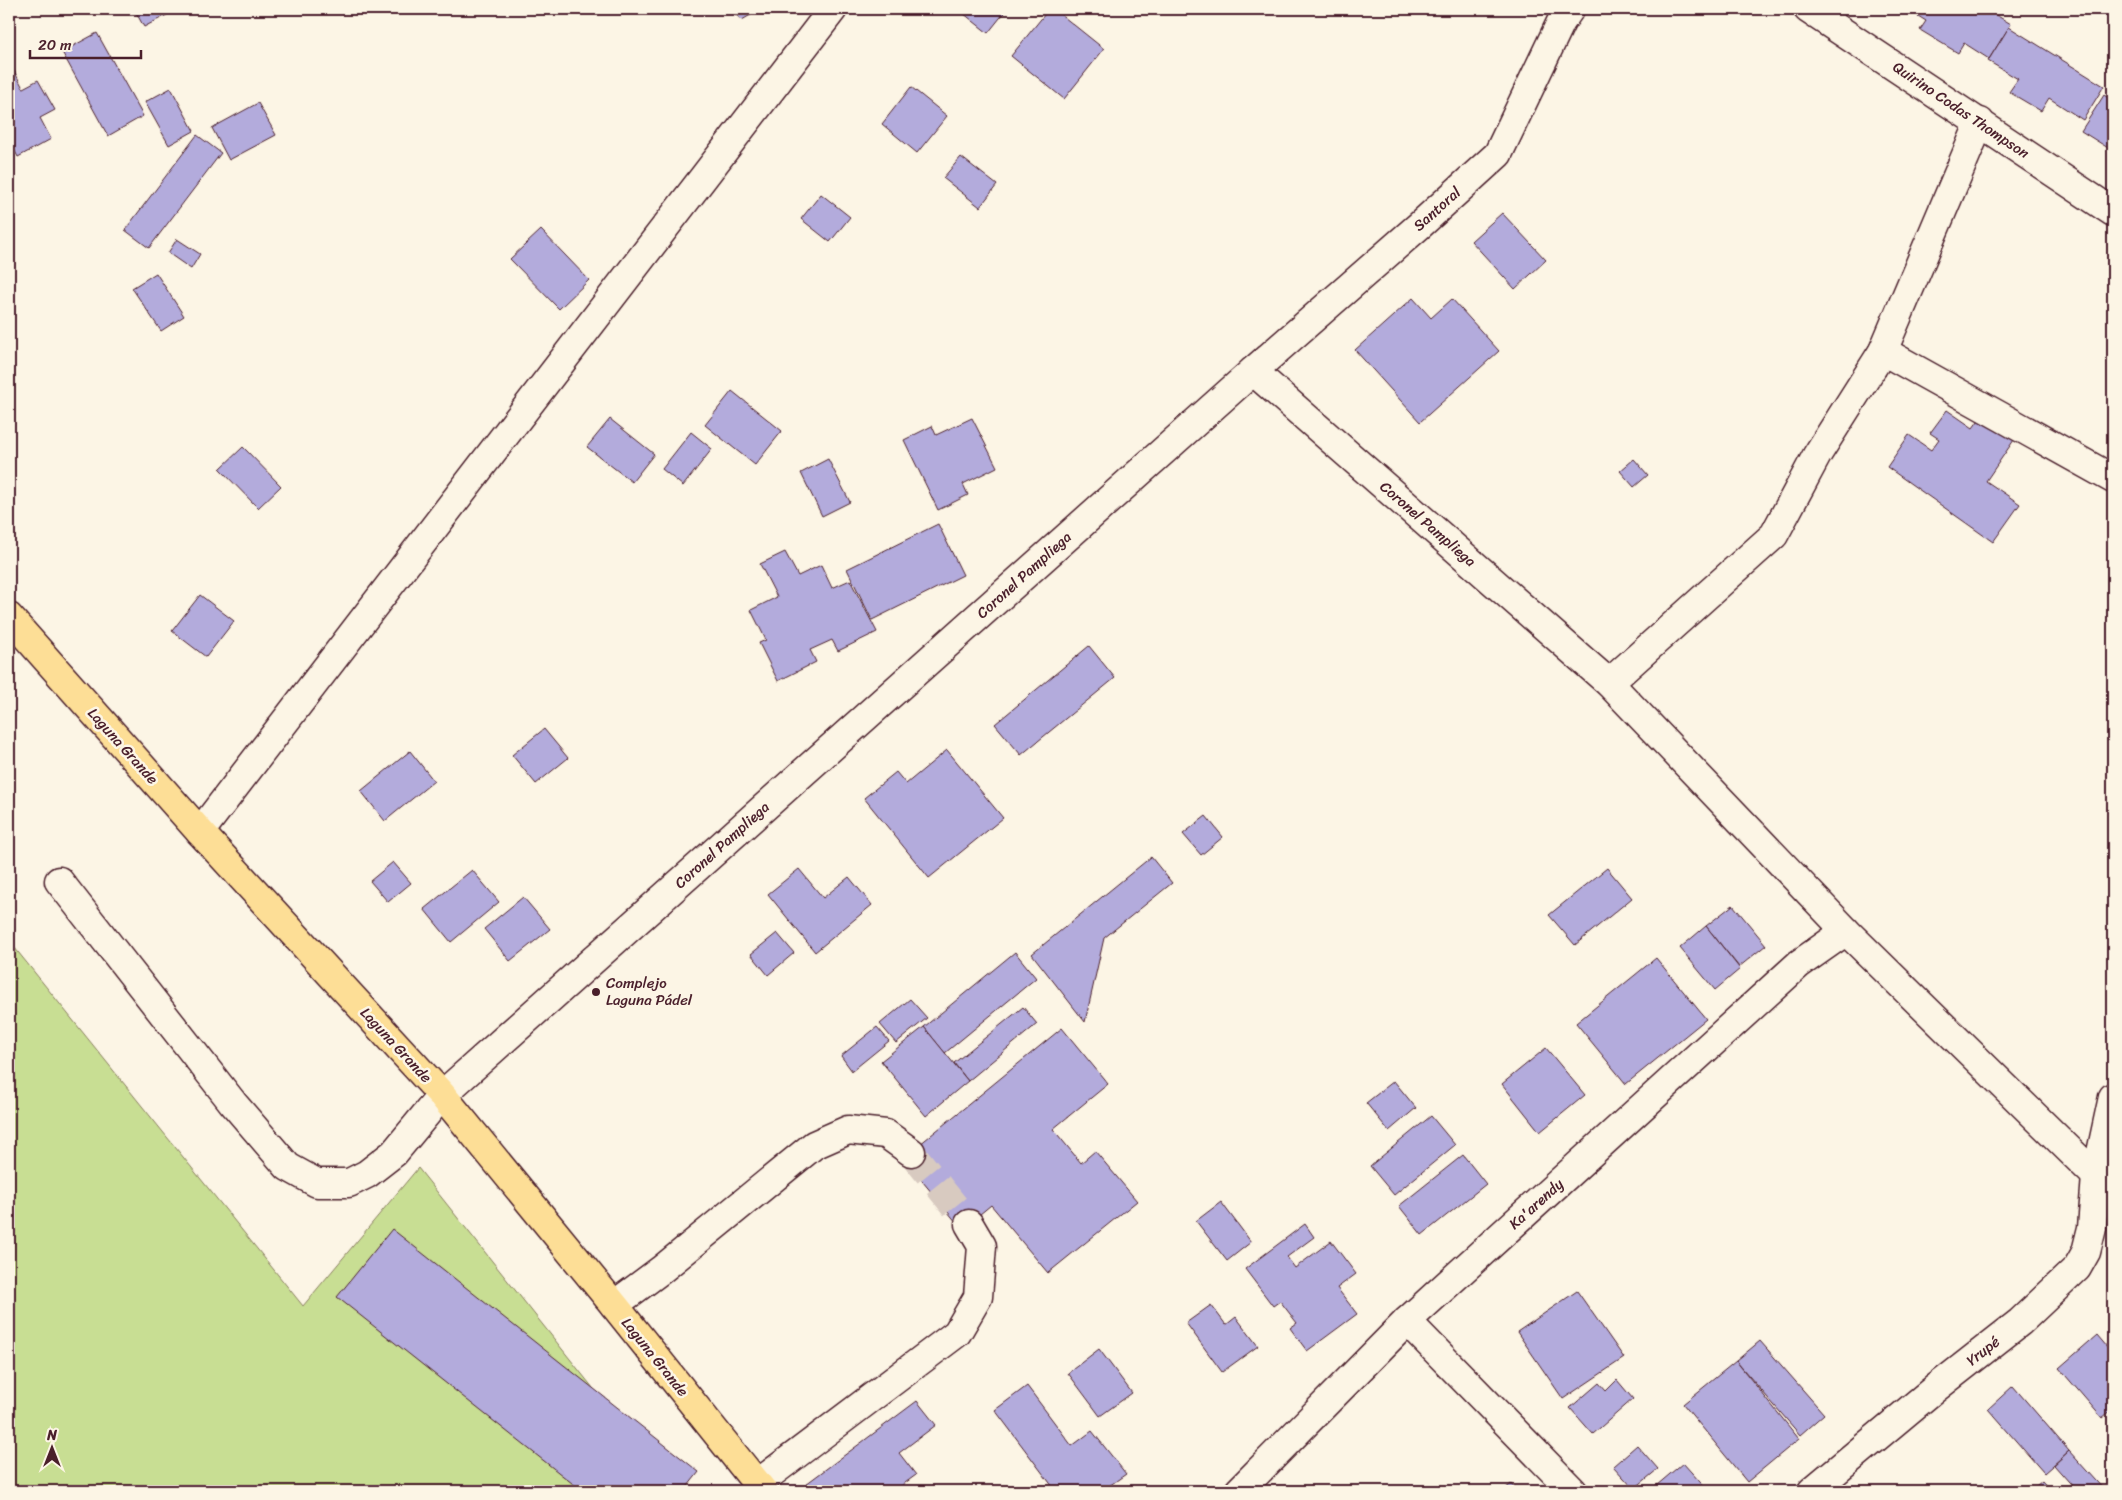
<svg xmlns="http://www.w3.org/2000/svg" width="2122" height="1500" font-family="Sriracha,sans-serif">
  <rect width="100%" height="100%" fill="#fcf5e5"/>
  <filter id="ink" filterUnits="userSpaceOnUse"><feTurbulence type="fractalNoise" baseFrequency=".02" numOctaves="2"/><feDisplacementMap in="SourceGraphic" scale="10" xChannelSelector="R" yChannelSelector="G"/><feConvolveMatrix kernelMatrix="1 2 1 2 8 2 1 2 1" color-interpolation-filters="sRGB"/></filter>
  <g filter="url(#ink)">
    <!-- green -->
    <path fill="#c8de93" stroke="#897e5f" d="M10,942L303,1306L418,1168L675,1491H9Z"/>
    <!-- building -->
    <g fill="#b3abdc" stroke="#4a1f2b">
      <path d="M134,9H178L144,27Z"/>
      <path d="M729,9H761L742,20Z"/>
      <path d="M958,9H999L1004,13L988,33Z"/>
      <path d="M1049,9H1054L1104,49L1064,99L1011,56Z"/>
      <path d="M1907,9H1986L2011,24L1989,59L1964,43L1958,53L1920,30L1926,21Z"/>
      <path d="M2009,27L2104,86L2083,120L2049,98L2041,111L2009,92L2018,79L1988,61Z"/>
      <path d="M97,33L143,116L108,136L62,52Z"/>
      <path d="M9,61L23,88L38,80L55,110L40,118L51,139L18,157L9,140Z"/>
      <path d="M911,87L947,116L917,153L882,124Z"/>
      <path d="M171,88L194,131L169,145L145,102Z"/>
      <path d="M2104,95L2113,101V151L2081,131Z"/>
      <path d="M258,103L276,135L229,160L212,128Z"/>
      <path d="M197,135L221,153L149,248L125,230Z"/>
      <path d="M961,157L997,185L980,207L943,178Z"/>
      <path d="M821,194L850,217L830,242L801,219Z"/>
      <path d="M1502,213L1546,260L1515,289L1471,241Z"/>
      <path d="M541,230L589,280L559,309L510,259Z"/>
      <path d="M177,239L200,254L191,269L168,253Z"/>
      <path d="M156,273L184,316L161,331L132,288Z"/>
      <path d="M1413,298L1431,318L1452,299L1499,351L1420,422L1355,350Z"/>
      <path d="M732,391L782,431L755,465L705,425Z"/>
      <path d="M1947,410L1973,428L1981,417L2014,440L1986,481L2020,504L1993,542L1887,467L1909,435L1931,450L1939,439L1930,433Z"/>
      <path d="M972,418L997,467L963,484L968,495L938,510L904,440L932,426L936,435Z"/>
      <path d="M610,419L654,454L632,482L587,447Z"/>
      <path d="M691,432L712,449L683,486L662,469Z"/>
      <path d="M243,447L281,486L258,508L220,469Z"/>
      <path d="M828,459L850,502L822,516L801,473Z"/>
      <path d="M1634,459L1648,475L1634,487L1620,471Z"/>
      <path d="M938,524L963,575L872,620L847,569Z"/>
      <path d="M785,552L798,576L821,565L832,588L850,580L877,632L838,651L832,640L810,650L816,662L778,681L759,643L766,640L751,610L777,597L760,564Z"/>
      <path d="M200,595L234,621L206,657L172,631Z"/>
      <path d="M1089,646L1115,678L1021,755L995,724Z"/>
      <path d="M544,729L568,758L536,784L512,755Z"/>
      <path d="M947,750L1003,818L929,878L864,798L896,772L906,784Z"/>
      <path d="M410,751L434,781L385,821L361,791Z"/>
      <path d="M1206,816L1223,837L1201,855L1183,834Z"/>
      <path d="M1151,857L1172,883L1104,938L1085,1022L1032,954Z"/>
      <path d="M393,862L411,883L388,902L370,881Z"/>
      <path d="M1607,868L1632,898L1575,945L1549,915Z"/>
      <path d="M799,869L823,898L849,877L872,905L815,952L768,894Z"/>
      <path d="M472,870L499,902L451,942L424,909Z"/>
      <path d="M523,897L550,929L510,961L484,929Z"/>
      <path d="M1733,905L1766,945L1739,967L1706,926Z"/>
      <path d="M1706,926L1740,969L1715,990L1680,948Z"/>
      <path d="M777,933L794,953L768,975L751,954Z"/>
      <path d="M1015,952L1036,978L945,1053L924,1027Z"/>
      <path d="M1656,958L1706,1019L1626,1084L1576,1023Z"/>
      <path d="M910,999L927,1018L896,1043L880,1024Z"/>
      <path d="M1023,1007L1037,1024L968,1081L954,1063Z"/>
      <path d="M877,1027L889,1041L852,1071L841,1056Z"/>
      <path d="M924,1027L968,1081L926,1116L881,1061Z"/>
      <path d="M1062,1028L1108,1084L1053,1129L1081,1163L1095,1151L1137,1201L1048,1273L991,1205L962,1229L903,1158Z"/>
      <path d="M1546,1048L1585,1095L1540,1132L1502,1084Z"/>
      <path d="M1394,1081L1416,1108L1389,1131L1366,1103Z"/>
      <path d="M1431,1116L1455,1145L1394,1195L1370,1166Z"/>
      <path d="M1463,1155L1486,1184L1422,1235L1399,1206Z"/>
      <path d="M1221,1202L1251,1242L1227,1261L1196,1221Z"/>
      <path d="M1305,1224L1314,1237L1287,1257L1295,1268L1331,1241L1356,1274L1337,1288L1357,1314L1307,1351L1290,1328L1297,1323L1280,1301L1273,1306L1245,1269Z"/>
      <path d="M392,1229L699,1472L684,1491H582L337,1297Z"/>
      <path d="M1577,1291L1624,1358L1563,1399L1517,1332Z"/>
      <path d="M1211,1305L1226,1325L1236,1317L1258,1346L1222,1372L1186,1323Z"/>
      <path d="M2097,1335L2113,1354V1409L2102,1418L2059,1368Z"/>
      <path d="M1760,1341L1824,1414L1800,1435L1736,1361Z"/>
      <path d="M1099,1349L1132,1393L1100,1416L1068,1373Z"/>
      <path d="M1736,1361L1799,1439L1747,1482L1683,1404Z"/>
      <path d="M1617,1380L1633,1399L1593,1434L1570,1408L1599,1383L1606,1391Z"/>
      <path d="M1027,1386L1072,1446L1092,1431L1126,1474L1102,1491H1056L995,1410Z"/>
      <path d="M2013,1386L2069,1451L2044,1473L1988,1409Z"/>
      <path d="M917,1401L936,1425L899,1453L916,1475L894,1491H848L846,1489L843,1491H812L806,1484Z"/>
      <path d="M1637,1445L1658,1469L1634,1489L1613,1466Z"/>
      <path d="M2069,1451L2105,1491H2077L2054,1465Z"/>
      <path d="M1683,1463L1708,1491H1650Z"/>
      <path d="M2042,1481L2051,1491H2030Z"/>
      <path d="M1511,1484L1517,1491H1503Z"/>
    </g>
    <g fill="none" stroke-linecap="round" stroke-linejoin="round">
      <!-- minor-tunnel -->
      <path stroke="#d8cac0" stroke-width="28" stroke-dasharray="28 14" stroke-linecap="butt" d="M911,1152L969,1224"/>
      <!-- minor casing -->
      <g stroke="#4a1f2b" stroke-width="31">
        <g id="minor">
          <path d="M1808,9L2113,212"/>
          <path d="M1883,351L2113,479"/>
          <path d="M1253,371L1420,225L1498,154L1561,22L1570,9"/>
          <path d="M1609,683L1774,535L1817,455L1883,351L1980,122"/>
          <path d="M200,832L833,9"/>
          <path d="M59,881L233,1103L288,1167L317,1183H349L367,1174L394,1153L442,1095L1253,371L1609,683L1846,931L2096,1176"/>
          <path d="M614,1305L661,1270L814,1145L848,1130L886,1134L911,1152"/>
          <path d="M1407,1321L1573,1491"/>
          <path d="M757,1484L957,1333L978,1297L982,1246L969,1224"/>
          <path d="M1239,1491L1407,1321L1799,964L1846,931"/>
          <path d="M1812,1491L1932,1391L2020,1322L2077,1268L2086,1252L2092,1228L2096,1176L2113,1097"/>
        </g>
      </g>
      <!-- major casing -->
      <g stroke="#4a1f2b" stroke-width="31">
        <path id="major" d="M9,617L200,832L442,1095L614,1305L763,1491"/>
      </g>
      <!-- minor -->
      <use href="#minor" stroke="#fcf5e5" stroke-width="28"/>
      <!-- major -->
      <use href="#major" stroke="#fdde96" stroke-width="28"/>
    </g>
  </g>
  <!-- markers -->
  <circle fill="#4a1f2b" stroke="#fcf5e5" stroke-width="2" cx="596" cy="992" r="5"/>
  <g text-anchor="middle" stroke-width="5" stroke-linejoin="round" paint-order="stroke">
    <!-- street labels -->
    <g font-size="15" fill="#4a1f2b" stroke="#fcf5e5">
      <text transform="translate(1961 110) rotate(34)" y="5">Quirino Codas Thompson</text>
      <text transform="translate(1437 209) rotate(-42)" y="5">Santoral</text>
      <text transform="translate(1428 524) rotate(41)" y="5">Coronel Pampliega</text>
      <text transform="translate(1024 575) rotate(-42)" y="5">Coronel Pampliega</text>
      <text transform="translate(123 746) rotate(48)" y="5">Laguna Grande</text>
      <text transform="translate(722 845) rotate(-42)" y="5">Coronel Pampliega</text>
      <text transform="translate(396 1045) rotate(47)" y="5">Laguna Grande</text>
      <text transform="translate(1536 1204) rotate(-42)" y="5">Ka'arendy</text>
      <text transform="translate(1983 1351) rotate(-38)" y="5">Yrupé</text>
      <text transform="translate(655 1357) rotate(51)" y="5">Laguna Grande</text>
    </g>
    <!-- poi labels -->
    <g font-size="15" fill="#4a1f2b" stroke="#fcf5e5" text-anchor="start">
      <text x="606" y="988">Complejo<tspan x="606" dy="17">Laguna Pádel</tspan></text>
    </g>
  </g>
  <!-- margin -->
  <rect width="2122" height="1500" fill="none" stroke="#fcf5e5" stroke-width="30"/>
  <rect x="15" y="15" width="2092" height="1470" fill="none" stroke="#4a1f2b" stroke-width="2" filter="url(#ink)"/>
  <!-- north arrow -->
  <g transform="translate(52 1448)" stroke="#fcf5e5" stroke-width="4" paint-order="stroke">
  <path d="M0-4L9 19L0 12L-9 19Z" fill="#4a1f2b"/>
  <text y="-8" font-size="14" font-weight="bold" text-anchor="middle" fill="#4a1f2b">N</text>
  </g>
  <!-- scale -->
  <path d="M30 50v8h111v-8" fill="none" stroke="#4a1f2b" stroke-width="2.5"/>
  <text x="38" y="50" font-size="15" fill="#4a1f2b" stroke="#fcf5e5" stroke-width="4" paint-order="stroke">20 m</text>
</svg>
